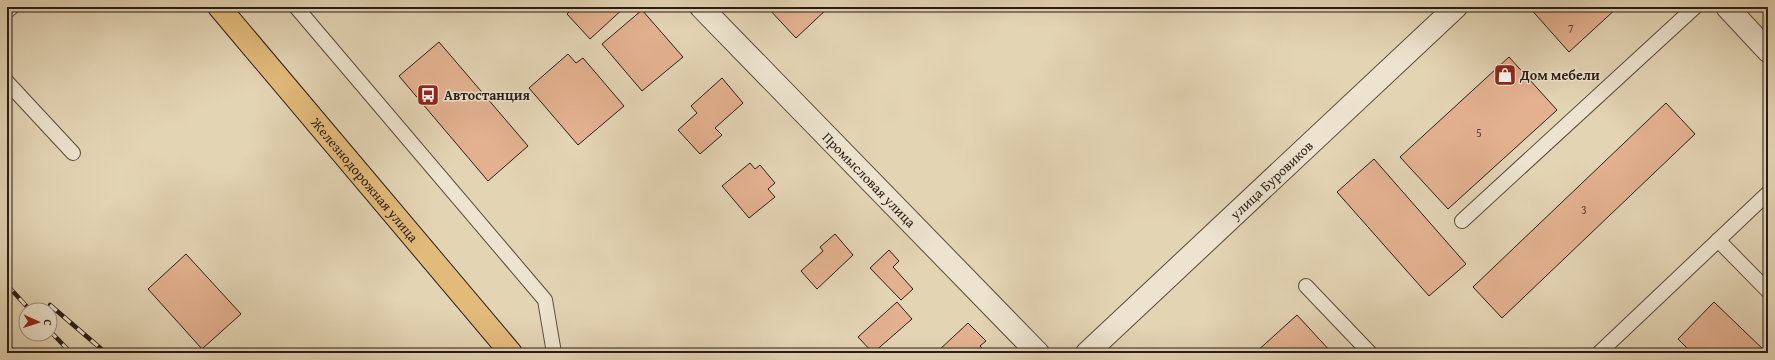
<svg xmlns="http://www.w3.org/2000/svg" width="1775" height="360" font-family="'Gentium Book Plus',serif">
  <rect width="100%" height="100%" fill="#e3d4b4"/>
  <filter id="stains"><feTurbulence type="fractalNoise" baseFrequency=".005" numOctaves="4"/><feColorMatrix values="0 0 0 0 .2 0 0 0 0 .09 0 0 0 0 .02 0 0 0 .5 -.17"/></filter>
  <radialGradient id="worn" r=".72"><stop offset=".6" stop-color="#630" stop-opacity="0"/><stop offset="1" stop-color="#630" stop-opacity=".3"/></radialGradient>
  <!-- building -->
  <g fill="#e3b190" stroke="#291c14">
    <path d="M574,7H625L590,39L567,14Z"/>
    <path d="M767,7H829L796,38Z"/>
    <path d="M1529,7H1618L1569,52Z"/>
    <path d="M642,10L683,57L642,91L602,44Z"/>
    <path d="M439,42L528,146L488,181L399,76Z"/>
    <path d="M568,54L576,63L583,58L624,106L578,145L529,88Z"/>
    <path d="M1509,57L1557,110L1448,209L1400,157Z"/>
    <path d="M722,78L743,103L715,128L722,135L700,154L678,130L697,113L691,106Z"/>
    <path d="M1666,103L1695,134L1502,318L1473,287Z"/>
    <path d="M1374,159L1466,264L1429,296L1337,192Z"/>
    <path d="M750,163L755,169L760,165L775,183L768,189L775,197L749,218L722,186Z"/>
    <path d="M835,234L853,255L817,289L801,271L823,251L820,247Z"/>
    <path d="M889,250L899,261L893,267L913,289L901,300L870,268Z"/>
    <path d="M186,254L241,314L202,349L148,289Z"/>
    <path d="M897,302L912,319L873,353L858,337Z"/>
    <path d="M1714,302L1767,353H1692L1678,339Z"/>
    <path d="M1297,315L1332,353H1255Z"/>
    <path d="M968,323L986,341L980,346L986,353H938L937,352Z"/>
  </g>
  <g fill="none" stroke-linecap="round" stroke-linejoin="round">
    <!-- service casing -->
    <g stroke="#584a3c" stroke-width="16">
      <g id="service">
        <path d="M296,7L545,300L554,353"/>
        <path d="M7,11L12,7"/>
        <path d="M7,82L73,153"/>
        <path d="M1462,221L1695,7"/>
        <path d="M1718,240L1768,291"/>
        <path d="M1306,286L1370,353"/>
        <path d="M1599,353L1768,193"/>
      </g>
    </g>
    <!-- minor casing -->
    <g stroke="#584a3c" stroke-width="24">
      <g id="minor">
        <path id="s1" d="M701,7L1038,353"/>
        <path d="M1727,7L1768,51"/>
        <path id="s2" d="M1087,353L1456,7"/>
      </g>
    </g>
    <!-- primary casing -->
    <g stroke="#291c14" stroke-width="24">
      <g id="primary">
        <path id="s3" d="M219,7L511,353"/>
      </g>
    </g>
    <!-- service -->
    <use href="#service" stroke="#ede3ce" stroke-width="14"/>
    <!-- minor -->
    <use href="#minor" stroke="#ede3ce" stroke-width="22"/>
    <!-- primary -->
    <use href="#primary" stroke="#e2ba7a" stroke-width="22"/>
    <!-- rail casing -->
    <g stroke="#291c14" stroke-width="4.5">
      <g id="rail">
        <path d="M7,285L30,310"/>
        <path d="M50,305L106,353"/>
        <path d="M50,331L71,353"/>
        <path d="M7,345L15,353"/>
      </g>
    </g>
    <!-- rail -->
    <use href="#rail" stroke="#ede3ce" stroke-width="3" stroke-dasharray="9" stroke-linecap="butt"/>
  </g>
  <!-- icons -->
  <defs>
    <g id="shop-square" transform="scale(1.15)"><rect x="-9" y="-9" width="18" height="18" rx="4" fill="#8f2418" stroke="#ede3ce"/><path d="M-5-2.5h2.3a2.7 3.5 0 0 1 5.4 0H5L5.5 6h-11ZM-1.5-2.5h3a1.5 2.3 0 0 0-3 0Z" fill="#fff"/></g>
    <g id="bus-square" transform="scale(1.15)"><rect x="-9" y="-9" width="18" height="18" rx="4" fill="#8f2418" stroke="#ede3ce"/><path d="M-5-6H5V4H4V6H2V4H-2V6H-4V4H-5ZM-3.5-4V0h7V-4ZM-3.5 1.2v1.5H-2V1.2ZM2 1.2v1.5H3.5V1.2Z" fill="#fff"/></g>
  </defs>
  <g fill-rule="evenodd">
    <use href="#shop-square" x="1505" y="75"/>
    <use href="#bus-square" x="428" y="95"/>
  </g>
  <g text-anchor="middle" stroke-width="3" stroke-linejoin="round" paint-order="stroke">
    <!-- number labels -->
    <g font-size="12" fill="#584133">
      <text x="1571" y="33">7</text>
      <text x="1479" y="137">5</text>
      <text x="1584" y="214">3</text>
    </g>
    <!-- poi labels -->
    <g font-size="14" font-weight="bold" fill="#291c14" stroke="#ede3ce" text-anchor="start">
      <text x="1520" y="80">Дом мебели</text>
      <text x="444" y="100">Автостанция</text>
    </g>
    <!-- street labels -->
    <g font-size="14" fill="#291c14" stroke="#ede3ce">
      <text dy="5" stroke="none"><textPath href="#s3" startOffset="226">Железнодорожная улица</textPath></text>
      <text dy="5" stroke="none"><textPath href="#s1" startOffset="241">Промысловая улица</textPath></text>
      <text dy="5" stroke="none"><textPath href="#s2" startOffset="253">улица Буровиков</textPath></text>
    </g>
  </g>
  <!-- margin -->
  <rect width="1775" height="360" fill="none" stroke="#e3d4b4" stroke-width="24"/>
  <rect x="8" y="8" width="1759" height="344" fill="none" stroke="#291c14" stroke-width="2"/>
  <rect x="12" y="12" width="1751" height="336" fill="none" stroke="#291c14"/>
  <!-- north arrow -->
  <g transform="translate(38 322) rotate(93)"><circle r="19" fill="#ede3ce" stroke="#9f9384"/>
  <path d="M0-3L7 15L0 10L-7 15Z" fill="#8f2418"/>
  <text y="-6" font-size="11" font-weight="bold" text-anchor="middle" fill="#291c14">С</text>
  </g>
  <rect width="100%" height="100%" filter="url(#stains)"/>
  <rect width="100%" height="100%" fill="url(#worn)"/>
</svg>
